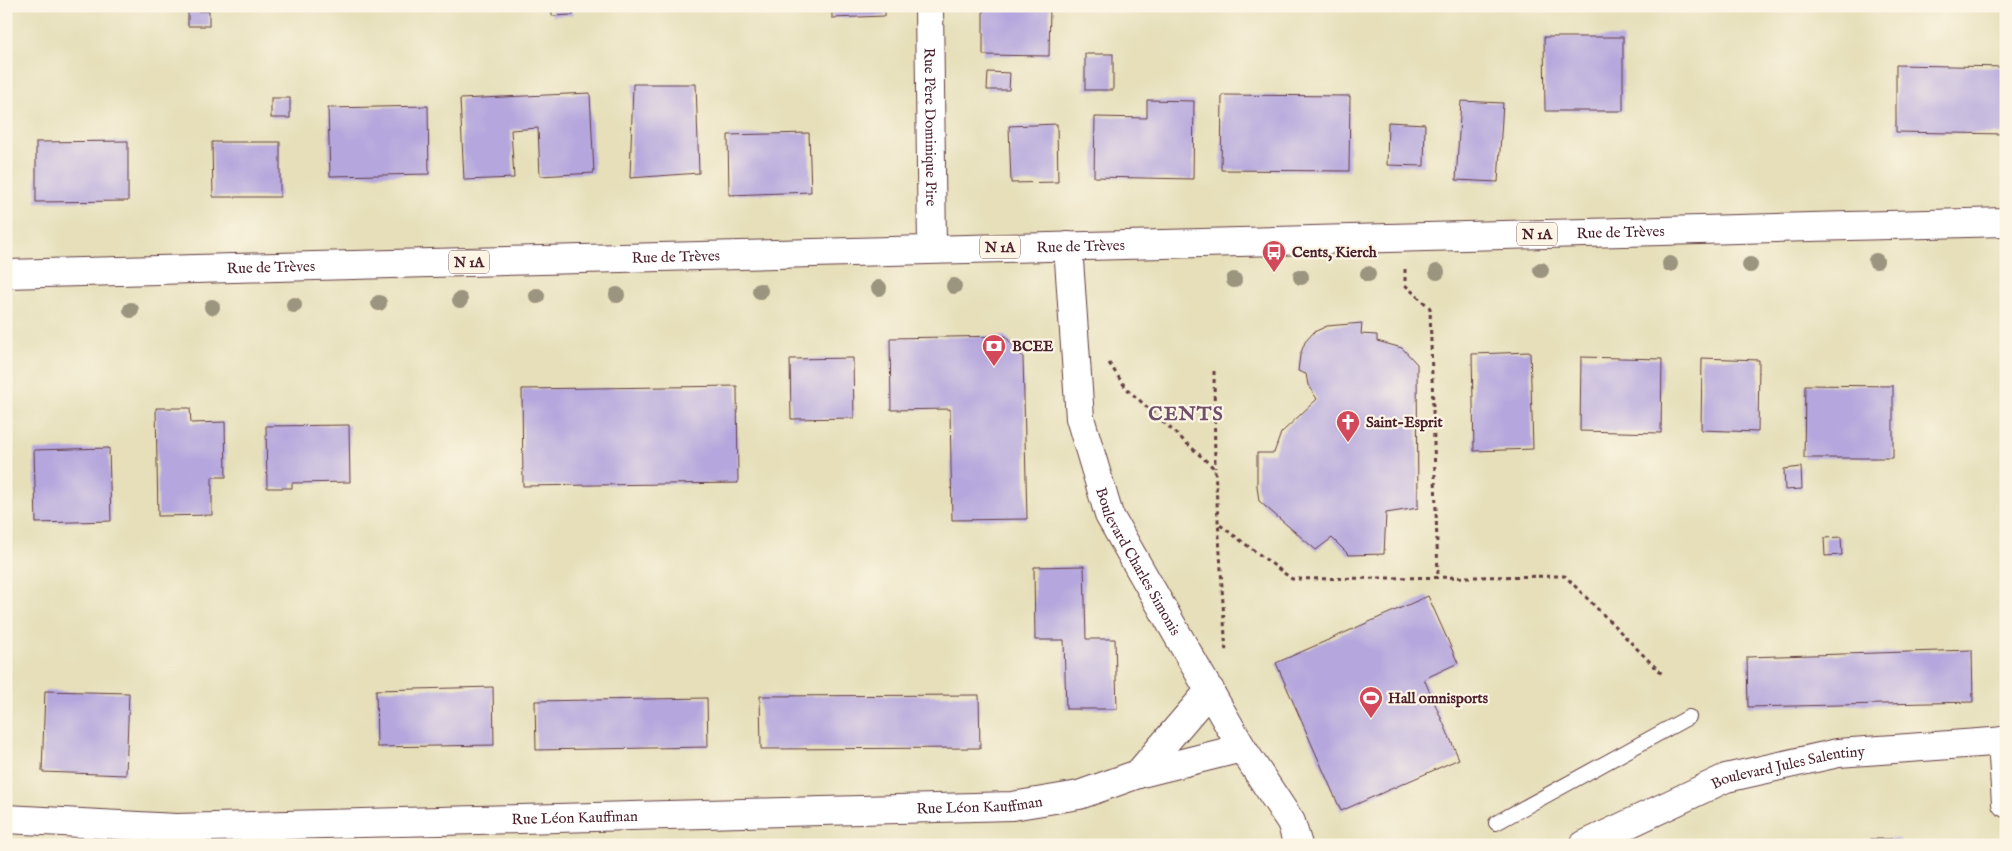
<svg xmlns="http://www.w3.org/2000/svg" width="2012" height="851" font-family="'IM FELL English',serif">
  <rect width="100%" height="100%" fill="#fcf5e5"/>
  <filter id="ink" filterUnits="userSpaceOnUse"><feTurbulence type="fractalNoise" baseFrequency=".02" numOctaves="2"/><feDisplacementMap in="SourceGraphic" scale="10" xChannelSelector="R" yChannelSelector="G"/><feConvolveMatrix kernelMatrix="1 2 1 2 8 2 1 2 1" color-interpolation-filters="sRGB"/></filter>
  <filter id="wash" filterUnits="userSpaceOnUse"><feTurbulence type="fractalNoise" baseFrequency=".0096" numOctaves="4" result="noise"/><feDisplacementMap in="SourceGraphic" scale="20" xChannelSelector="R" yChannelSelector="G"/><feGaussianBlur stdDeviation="1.12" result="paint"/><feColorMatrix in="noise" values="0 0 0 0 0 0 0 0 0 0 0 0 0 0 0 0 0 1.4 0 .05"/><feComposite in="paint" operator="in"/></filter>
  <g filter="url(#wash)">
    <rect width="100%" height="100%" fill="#e6dfba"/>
    <g id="blocks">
      <!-- building -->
      <g fill="#b5a7dd">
        <path d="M552,6H573V15L552,16Z"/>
        <path d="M832,6H885V16L832,18Z"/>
        <path d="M983,6H1050L1049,56L983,55Z"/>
        <rect x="188" y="11" width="21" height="15"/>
        <path d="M1544,37H1623V111H1545Z"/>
        <rect x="1085" y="54" width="28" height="36"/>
        <path d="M1896,65L2006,67V134L1896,132Z"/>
        <path d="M988,72L1010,73L1009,90H987Z"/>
        <path d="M633,84H696L699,173L630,178Z"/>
        <path d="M590,93L594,173L540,176L538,128L511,130L514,178L464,180L460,99Z"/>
        <path d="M1222,95L1350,96L1349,171L1221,170Z"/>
        <rect x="271" y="98" width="19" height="20"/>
        <path d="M1147,100L1194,101L1193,179L1094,177L1095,117L1147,118Z"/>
        <path d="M1461,101L1503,103L1498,182L1456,180Z"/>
        <path d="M428,106L429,174L330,176L328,108Z"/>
        <path d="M1388,122L1425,124L1424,166L1387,165Z"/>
        <path d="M1057,124L1058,182L1011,183L1009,126Z"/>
        <path d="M809,133L811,192L729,195L728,135Z"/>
        <path d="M128,141V201L36,202V142Z"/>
        <path d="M212,142H280V197H213Z"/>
        <path d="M1362,323L1361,334L1377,335V341L1402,348L1417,364L1418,508L1386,513L1384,554L1349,555L1332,538L1316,550L1259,501L1257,486V453H1274L1281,433L1317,399L1308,385L1306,374L1298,371L1300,355L1305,342L1314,332L1327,326Z"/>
        <path d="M1005,336L1023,357L1027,519L952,520L950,409L891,410L890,338Z"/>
        <path d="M1530,352L1533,449L1474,451L1472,354Z"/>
        <path d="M1581,357L1662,359L1661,433L1580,431Z"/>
        <path d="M853,358L854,418L791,419L790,359Z"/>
        <path d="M1702,358L1759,360L1758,432L1701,430Z"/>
        <path d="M1805,385L1893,386V458H1804Z"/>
        <path d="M737,386L738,483L523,486L522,389Z"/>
        <path d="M156,408H190L191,423L225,422L226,477H212V515L158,516Z"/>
        <path d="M349,425L350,482L292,483V488H267L266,426Z"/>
        <path d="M109,448L111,521L36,523L34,450Z"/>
        <path d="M1801,467L1802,489L1785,490L1784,469Z"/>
        <path d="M1841,537L1842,555L1825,556L1824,538Z"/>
        <path d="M1084,566L1086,639H1115L1117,709H1066L1064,640H1035L1034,567Z"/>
        <path d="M1428,596L1458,663L1424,679L1459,759L1341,811L1276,663Z"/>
        <path d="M1972,650L1973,702L1748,707L1747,657Z"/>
        <path d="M493,687L494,745L377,747L376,690Z"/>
        <path d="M45,691L129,693L126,775L42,772Z"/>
        <path d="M979,695L980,748L761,749L760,696Z"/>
        <path d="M707,698L708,747L536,750L535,701Z"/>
        <rect x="1871" y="839" width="29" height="6"/>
      </g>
    </g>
  </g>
  <g filter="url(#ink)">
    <use href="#blocks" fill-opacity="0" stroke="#613c40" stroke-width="1"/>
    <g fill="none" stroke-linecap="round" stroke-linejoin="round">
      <!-- lane casing -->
      <g stroke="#613c40" stroke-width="16">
        <path id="lane" d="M1496,823L1689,717"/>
      </g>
      <!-- street casing -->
      <g stroke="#613c40" stroke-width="30">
        <g id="street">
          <path id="s1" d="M929,6L932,249"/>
          <path id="s2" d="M1068,246L1080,418L1109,515L1242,748L1291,822L1298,845"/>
          <path d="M2002,741L2006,803"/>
          <path d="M1138,774L1210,690"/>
          <path id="s3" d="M6,819L176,828L1012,806L1079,795L1138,774L1242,748"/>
          <path id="s4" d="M1584,845L1726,778L1838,753L2006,741"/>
        </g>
      </g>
      <!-- primary casing -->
      <g stroke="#613c40" stroke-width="30">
        <g id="primary">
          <path id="s5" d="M6,274L2006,222"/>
        </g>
      </g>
      <!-- path -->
      <g stroke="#613c40" stroke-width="3" stroke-dasharray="4 4" stroke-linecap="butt">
        <path d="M1405,269V285L1430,308L1438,577"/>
        <path d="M1109,363L1126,388L1215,469L1226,654"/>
        <path d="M1214,371L1215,468"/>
        <path d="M1220,525L1292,579L1565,576L1662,674"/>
      </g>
      <!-- lane -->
      <use href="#lane" stroke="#fff" stroke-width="14"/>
      <!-- street -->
      <use href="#street" stroke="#fff" stroke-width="28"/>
      <!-- primary -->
      <use href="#primary" stroke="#fff" stroke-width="28"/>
    </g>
    <!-- trees -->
    <g fill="#9b947e">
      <circle cx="1876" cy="261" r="8"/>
      <circle cx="1670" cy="264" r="8"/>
      <circle cx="1750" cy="265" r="8"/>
      <circle cx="1541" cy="270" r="8"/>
      <circle cx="1437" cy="272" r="8"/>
      <circle cx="1368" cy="274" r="8"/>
      <circle cx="1301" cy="277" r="8"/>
      <circle cx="1234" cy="280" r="8"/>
      <circle cx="954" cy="286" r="8"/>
      <circle cx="879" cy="288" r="8"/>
      <circle cx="760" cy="291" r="8"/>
      <circle cx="617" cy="295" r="8"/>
      <circle cx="537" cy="296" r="8"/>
      <circle cx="460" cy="300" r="8"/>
      <circle cx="379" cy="303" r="8"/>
      <circle cx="294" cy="305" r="8"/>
      <circle cx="212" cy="307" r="8"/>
      <circle cx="131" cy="310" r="8"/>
    </g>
  </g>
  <!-- icons -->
  <defs>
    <g id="bus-pin" transform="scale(1.25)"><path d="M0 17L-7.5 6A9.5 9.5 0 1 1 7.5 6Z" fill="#d1495b" stroke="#fcf5e5"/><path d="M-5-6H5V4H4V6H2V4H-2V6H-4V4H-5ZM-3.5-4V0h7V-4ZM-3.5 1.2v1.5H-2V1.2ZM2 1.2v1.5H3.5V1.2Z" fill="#fff"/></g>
    <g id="bank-pin" transform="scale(1.25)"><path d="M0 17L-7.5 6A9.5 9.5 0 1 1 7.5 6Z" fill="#d1495b" stroke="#fcf5e5"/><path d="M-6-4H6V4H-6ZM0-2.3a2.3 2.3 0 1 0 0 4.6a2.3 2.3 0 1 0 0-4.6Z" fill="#fff"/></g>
    <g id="church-pin" transform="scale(1.25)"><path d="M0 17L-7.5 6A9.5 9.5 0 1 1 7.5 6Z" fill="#d1495b" stroke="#fcf5e5"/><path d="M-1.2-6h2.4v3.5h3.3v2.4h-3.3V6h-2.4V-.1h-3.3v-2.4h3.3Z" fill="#fff"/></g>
    <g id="stadium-pin" transform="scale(1.25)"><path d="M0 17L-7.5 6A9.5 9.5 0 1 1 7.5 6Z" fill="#d1495b" stroke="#fcf5e5"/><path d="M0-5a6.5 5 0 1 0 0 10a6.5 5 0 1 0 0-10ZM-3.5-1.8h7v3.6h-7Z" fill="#fff"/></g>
  </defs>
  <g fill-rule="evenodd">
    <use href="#bus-pin" x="1274" y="252"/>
    <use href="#bank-pin" x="994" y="346"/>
    <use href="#church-pin" x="1348" y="422"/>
    <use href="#stadium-pin" x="1371" y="698"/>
  </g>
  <g text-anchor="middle" stroke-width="4.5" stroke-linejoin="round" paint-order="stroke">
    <!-- shield labels -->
    <g fill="#fcf5e5" stroke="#7f5f63" stroke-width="1">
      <rect x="1517" y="222.5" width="40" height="23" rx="4"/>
      <rect x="980" y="235.5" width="40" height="23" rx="4"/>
      <rect x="449" y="250.5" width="40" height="23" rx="4"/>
    </g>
    <g font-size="14" font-weight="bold" fill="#4a1f2b">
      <text x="1537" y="239">N 1A</text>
      <text x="1000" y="252">N 1A</text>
      <text x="469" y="267">N 1A</text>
    </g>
    <!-- street labels -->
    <g font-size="15" fill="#4a1f2b" stroke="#fcf5e5">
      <text dy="5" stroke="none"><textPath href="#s1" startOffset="121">Rue Père Dominique Pire</textPath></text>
      <text dy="5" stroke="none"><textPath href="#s5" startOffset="1615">Rue de Trèves</textPath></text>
      <text dy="5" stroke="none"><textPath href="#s5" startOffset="1075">Rue de Trèves</textPath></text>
      <text dy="5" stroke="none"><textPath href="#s5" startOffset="670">Rue de Trèves</textPath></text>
      <text dy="5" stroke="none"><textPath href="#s5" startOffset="265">Rue de Trèves</textPath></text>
      <text dy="5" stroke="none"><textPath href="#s2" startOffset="328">Boulevard Charles Simonis</textPath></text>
      <text dy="5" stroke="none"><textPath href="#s4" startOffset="220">Boulevard Jules Salentiny</textPath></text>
      <text dy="5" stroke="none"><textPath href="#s3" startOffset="974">Rue Léon Kauffman</textPath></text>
      <text dy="5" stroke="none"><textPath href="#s3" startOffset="569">Rue Léon Kauffman</textPath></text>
    </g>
    <!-- poi labels -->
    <g font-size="15" font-weight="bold" fill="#4a1f2b" stroke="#fcf5e5" text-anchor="start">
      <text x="1292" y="257">Cents, Kierch</text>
      <text x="1012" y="351">BCEE</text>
      <text x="1366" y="427">Saint-Esprit</text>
      <text x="1388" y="703">Hall omnisports</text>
    </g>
    <!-- district labels -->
    <g font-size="20" font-weight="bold" letter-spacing="1" fill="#6f4f69" stroke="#fcf5e5">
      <text x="1186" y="420">CENTS</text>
    </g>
  </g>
  <!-- margin -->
  <rect width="2012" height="851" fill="none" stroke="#fcf5e5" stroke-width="25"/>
</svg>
